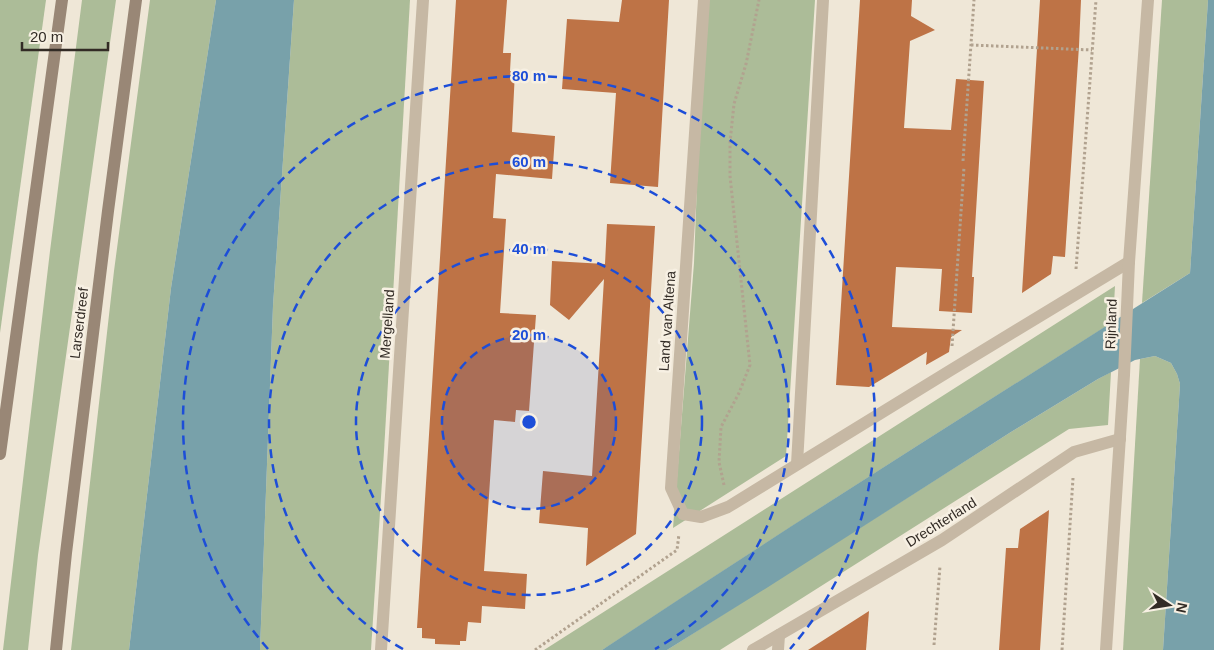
<svg xmlns="http://www.w3.org/2000/svg" width="1214" height="650" font-family="Arial,sans-serif">
<style>
.green{fill:#acbc98}
.water{fill:#78a1aa}
.building{fill:#be7346}
.lines{fill:none;stroke-linecap:round;stroke-linejoin:round}
.path{stroke:#b1a28f;stroke-width:3;stroke-dasharray:2.5 2.5;stroke-linecap:butt}
.minor{stroke:#c6b8a4;stroke-width:12}
.tertiary{stroke:#c6b8a4;stroke-width:12}
.secondary{stroke:#998776;stroke-width:12}
.ring{fill:none;stroke:#1d4ed8;stroke-width:2.5;stroke-dasharray:9 6}
.labels{text-anchor:middle;dominant-baseline:central;stroke-width:5;stroke-linejoin:round;paint-order:stroke}
.street-label{font-size:14px;fill:#322b25;stroke:#f7f0e3}
.centre{fill:#1d4ed8;stroke:#f7f0e3;stroke-width:2.5}
.ring-label{font-size:15px;text-anchor:middle;font-weight:bold;fill:#1d4ed8;stroke:#f7f0e3;stroke-width:5;stroke-linejoin:round;paint-order:stroke}
</style>
<rect width="100%" height="100%" fill="#efe7d7"/>
<g class="green">
<path d="M 0,0 L 46,0 L 0,333 Z"/>
<path d="M 82,0 L 116,0 L 38,555 L 28,650 L 3,650 L 50,251 Z"/>
<path d="M 150,0 L 216,0 L 171,288 L 129,650 L 71,650 L 114,271 Z"/>
<path d="M 294,0 L 410,0 L 384,451 L 371,650 L 260,650 L 273,306 Z"/>
<path d="M 704,0 L 815,0 L 786,456 L 673,528 L 694,263 Z"/>
<path d="M 1162,0 L 1208,0 L 1190,273 L 1142,303 Z"/>
<path d="M 1115,286 L 1113,322 C 944,429 774,536 607,647 L 602,650 L 544,650 Z"/>
<path d="M 1155,356 L 1171,363 L 1177,374 L 1180,384 L 1163,650 L 1123,650 L 1140,359 Z"/>
<path d="M 1111,372 L 1108,425 L 1069,429 L 720,650 L 667,650 L 1011,432 L 1098,379 Z"/>
</g>
<g class="water">
<path d="M 216,0 L 294,0 L 273,306 L 260,650 L 129,650 L 171,288 Z"/>
<path d="M 1208,0 L 1214,0 L 1214,650 L 1163,650 L 1180,384 L 1177,374 L 1171,363 L 1155,356 L 1135,360 L 1098,379 L 1011,432 L 765,589 L 667,650 L 602,650 C 796,521 993,398 1190,273 Z"/>
</g>
<g class="building">
<path d="M 456,0 L 507,0 L 503,53 L 511,53 L 510,71 L 515,71 L 512,132 L 555,136 L 552,179 L 496,174 L 493,218 L 506,219 L 500,313 L 536,315 L 529,411 L 516,410 L 515,422 L 494,420 L 484,571 L 527,574 L 525,609 L 482,606 L 481,623 L 468,622 L 466,641 L 460,641 L 460,645 L 435,644 L 435,639 L 422,638 L 422,628 L 417,628 Z"/>
<path d="M 622,0 L 669,0 L 658,187 L 610,183 L 616,93 L 562,89 L 567,19 L 619,22 Z"/>
<path d="M 860,0 L 912,0 L 911,16 L 935,30 L 910,41 L 904,128 L 951,130 L 956,79 L 984,81 L 972,277 L 974,277 L 972,313 L 939,311 L 942,269 L 896,267 L 892,327 L 962,330 L 951,337 L 949,352 L 926,365 L 927,352 L 869,387 L 836,385 Z"/>
<path d="M 1040,0 L 1081,0 L 1079,46 L 1065,257 L 1053,256 L 1051,274 L 1022,293 Z"/>
<path d="M 607,224 L 655,226 L 641,452 L 636,534 L 586,566 L 588,528 L 539,523 L 543,471 L 592,476 L 604,279 L 569,320 L 550,305 L 552,261 L 605,264 Z"/>
<path d="M 1049,510 L 1040,650 L 999,650 L 1006,548 L 1018,548 L 1020,529 Z"/>
<path d="M 869,611 L 866,650 L 808,650 Z"/>
</g>
<g class="lines">
<g class="path">
<path d="M 971,45 L 1092,50"/>
<path d="M 963,161 L 974,0"/>
<path d="M 1076,269 L 1096,0"/>
<path d="M 952,346 L 964,167"/>
<path d="M 724,485 L 719,462 L 721,427 L 739,393 L 750,365 L 730,176 L 730,142 L 734,104 L 746,64 L 759,0"/>
<path d="M 934,645 L 940,566"/>
<path d="M 535,650 L 677,550 L 679,534"/>
<path d="M 1062,650 L 1073,478"/>
</g>
<g class="minor">
<path d="M 704,0 L 671,488 L 683,514 L 701,517 L 728,507 L 951,370 L 1129,262"/>
<path d="M 797,464 L 823,0"/>
<path d="M 381,650 L 423,0"/>
<path d="M 753,650 L 942,540 L 1074,452 L 1120,439"/>
<path d="M 778,650 L 779,635"/>
</g>
<path class="tertiary" d="M 1106,650 L 1124,375 L 1129,262 L 1148,0"/>
<g class="secondary">
<path d="M 0,454 L 62,0"/>
<path d="M 56,650 L 66,553 L 108,211 L 136,0"/>
</g>
</g>
<circle cx="529" cy="422" r="87" fill="#1d4ed8" fill-opacity=".12"/>
<g class="ring">
<circle cx="529" cy="422" r="87"/>
<circle cx="529" cy="422" r="173"/>
<path d="M403 649A260 260 0 1 1 655 649"/>
<path d="M268 649A346 346 0 1 1 790 649"/>
</g>
<g class="labels">
<g class="street-label">
<text transform="translate(667 321) rotate(-86)">Land van Altena</text>
<text transform="translate(79 323) rotate(-83)">Larserdreef</text>
<text transform="translate(387 324) rotate(-86)">Mergelland</text>
<text transform="translate(1111 324) rotate(-88)">Rijnland</text>
<text transform="translate(941 522) rotate(-32)">Drechterland</text>
</g>
</g>
<circle cx="529" cy="422" r="8" class="centre"/>
<g class="ring-label">
<text x="529" y="81">80 m</text>
<text x="529" y="167">60 m</text>
<text x="529" y="254">40 m</text>
<text x="529" y="340">20 m</text>
</g>
<g transform="translate(1169 605) rotate(102)" stroke="#f7f0e3" stroke-width="4" paint-order="stroke">
<path d="M0-4L9 19L0 12L-9 19Z" fill="#322b25"/>
<text y="-8" font-size="14" font-weight="bold" text-anchor="middle" fill="#322b25">N</text>
</g>
<path d="M22 42v8h86v-8" fill="none" stroke="#322b25" stroke-width="2.5"/>
<text x="30" y="42" font-size="15" fill="#322b25" stroke="#f7f0e3" stroke-width="4" paint-order="stroke">20 m</text>
</svg>
